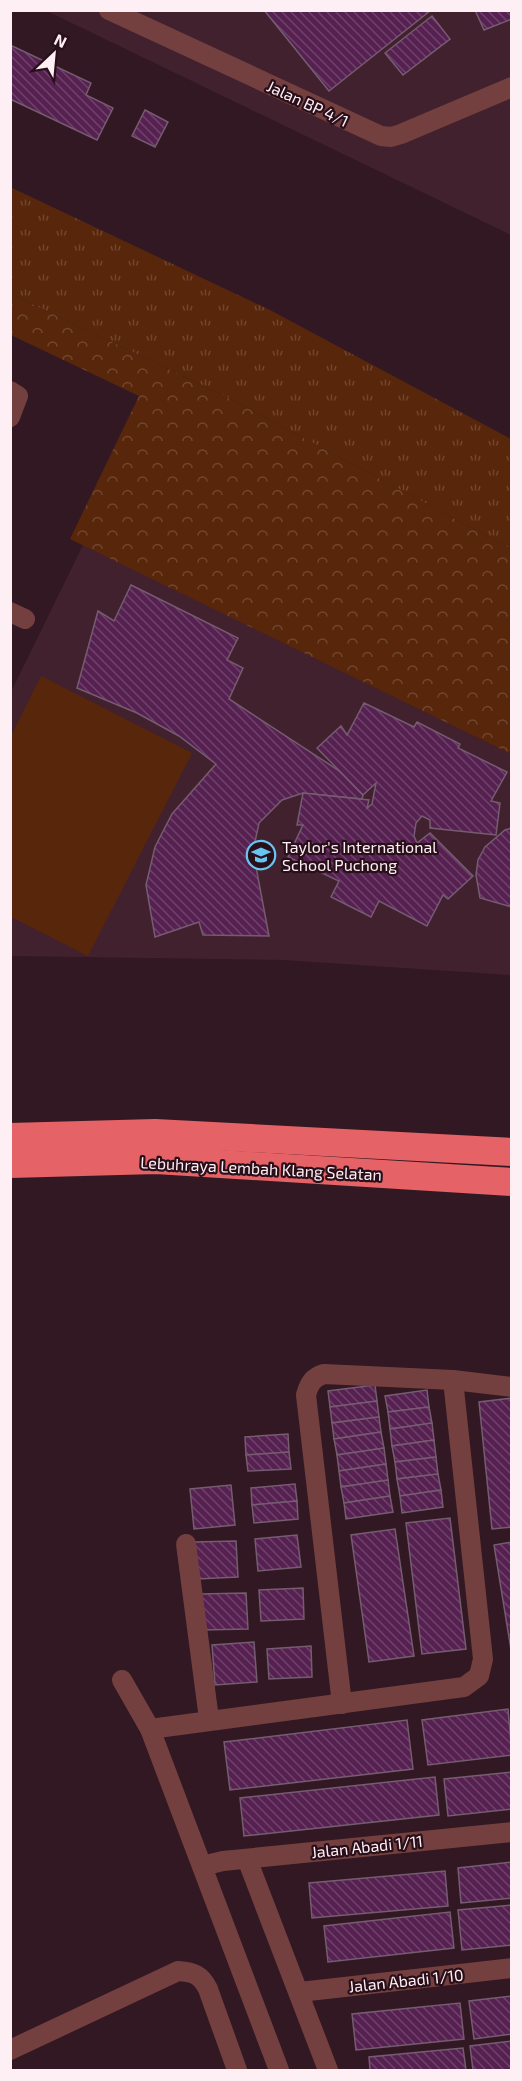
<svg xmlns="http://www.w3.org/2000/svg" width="522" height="2081" font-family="'Exo 2',sans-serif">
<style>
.built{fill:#42212e}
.grass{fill:url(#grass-tufts)}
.forest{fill:url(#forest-crowns)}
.pitch{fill:#58260b}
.building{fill:url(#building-back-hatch);stroke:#755c71;stroke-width:1.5}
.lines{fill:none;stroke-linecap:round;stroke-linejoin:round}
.minor{stroke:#74403f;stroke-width:20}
.highway{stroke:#e56266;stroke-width:28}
.labels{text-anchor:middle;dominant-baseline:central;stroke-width:4.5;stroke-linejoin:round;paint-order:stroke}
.street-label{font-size:16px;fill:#feeff4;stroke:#280f19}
.poi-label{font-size:16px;fill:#feeff4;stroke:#280f19;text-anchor:start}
</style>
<defs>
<pattern id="grass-tufts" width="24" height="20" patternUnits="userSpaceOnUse" patternTransform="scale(1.5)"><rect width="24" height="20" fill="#58260b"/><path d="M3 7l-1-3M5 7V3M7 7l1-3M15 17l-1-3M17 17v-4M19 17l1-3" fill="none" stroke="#71462f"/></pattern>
<pattern id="forest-crowns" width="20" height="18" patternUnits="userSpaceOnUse" patternTransform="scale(1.5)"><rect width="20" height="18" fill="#58260b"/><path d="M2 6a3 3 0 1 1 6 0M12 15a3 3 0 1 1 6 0" fill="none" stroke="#71462f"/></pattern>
<pattern id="building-back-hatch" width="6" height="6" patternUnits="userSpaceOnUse" patternTransform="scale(1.5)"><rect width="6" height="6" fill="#562151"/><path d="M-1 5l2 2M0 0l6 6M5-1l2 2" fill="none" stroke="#6f426b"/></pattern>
</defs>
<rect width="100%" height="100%" fill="#321822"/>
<g class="built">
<path d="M 47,11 L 511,11 L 511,235 Z"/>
<path d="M 83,545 L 511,754 L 511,975 L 284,960 L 11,956 L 10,694 Z"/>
</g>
<path class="grass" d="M 10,187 L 270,310 L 511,439 L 511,549 L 227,397 L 11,294 Z"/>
<path class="forest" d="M 11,294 L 227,397 L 511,549 L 511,754 L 70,539 L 139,396 L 11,335 Z"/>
<path class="pitch" d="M 41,676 L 192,753 L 88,956 L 11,917 L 11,736 Z"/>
<g class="building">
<path d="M 264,10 L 430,10 L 430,11 L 329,91 Z"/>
<path d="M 475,10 L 512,10 L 512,19 L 484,30 Z"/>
<path d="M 432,16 L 450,39 L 403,75 L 385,53 Z"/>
<path d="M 10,45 L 91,83 L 86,95 L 113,108 L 97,140 L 10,99 Z"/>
<path d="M 145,110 L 168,122 L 155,147 L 132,136 Z"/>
<path d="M 131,585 L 238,638 L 227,660 L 243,668 L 229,699 L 341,772 L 363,795 L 362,799 L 303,793 L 282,800 L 259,823 L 253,851 L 269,936 L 203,935 L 199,922 L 155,937 L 146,885 L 155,847 L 172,814 L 216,764 L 179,736 L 137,713 L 77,688 L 98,611 L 114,621 Z"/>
<path d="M 364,703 L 414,727 L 417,722 L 460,744 L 458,748 L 507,772 L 491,801 L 500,803 L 496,835 L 430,828 L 430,820 L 422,816 L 416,823 L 414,836 L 417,843 L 430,833 L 473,876 L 448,899 L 443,895 L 427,926 L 379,901 L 371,917 L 331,897 L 339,881 L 288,857 L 303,825 L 297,825 L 303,793 L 369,800 L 367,808 L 372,804 L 376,783 L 363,795 L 317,748 L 341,726 L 347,735 Z"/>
<path d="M 512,828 L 512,907 L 480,898 L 476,875 L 478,860 L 485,847 L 505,830 Z"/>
<path d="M 375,1385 L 377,1401 L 330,1407 L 328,1391 Z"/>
<path d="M 427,1390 L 429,1407 L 388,1412 L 385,1396 Z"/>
<path d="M 512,1398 L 512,1527 L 492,1529 L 479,1402 Z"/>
<path d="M 377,1401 L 379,1417 L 332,1423 L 330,1407 Z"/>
<path d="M 429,1407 L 432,1423 L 390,1429 L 388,1412 Z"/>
<path d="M 379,1417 L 381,1432 L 334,1439 L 332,1423 Z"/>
<path d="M 432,1423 L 434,1440 L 392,1446 L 390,1429 Z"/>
<path d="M 381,1432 L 384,1448 L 337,1455 L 334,1439 Z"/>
<path d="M 288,1434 L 289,1452 L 246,1455 L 245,1437 Z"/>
<path d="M 434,1440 L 436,1457 L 395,1462 L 392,1446 Z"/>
<path d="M 384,1448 L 386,1464 L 339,1471 L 337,1455 Z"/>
<path d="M 289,1452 L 291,1469 L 248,1471 L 246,1455 Z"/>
<path d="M 436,1457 L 438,1474 L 397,1479 L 395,1462 Z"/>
<path d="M 386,1464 L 388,1480 L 341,1487 L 339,1471 Z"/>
<path d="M 438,1474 L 441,1490 L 400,1496 L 397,1479 Z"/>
<path d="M 388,1480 L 390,1496 L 344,1503 L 341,1487 Z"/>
<path d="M 295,1484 L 297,1501 L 252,1505 L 251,1488 Z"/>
<path d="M 231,1485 L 235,1525 L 194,1529 L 190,1489 Z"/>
<path d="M 441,1490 L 443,1507 L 402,1513 L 400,1496 Z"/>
<path d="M 390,1496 L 393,1512 L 346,1519 L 344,1503 Z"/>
<path d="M 297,1501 L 298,1519 L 254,1523 L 252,1505 Z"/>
<path d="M 450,1518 L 466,1649 L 422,1654 L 406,1523 Z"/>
<path d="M 395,1529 L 414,1656 L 369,1662 L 351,1535 Z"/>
<path d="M 297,1535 L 301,1567 L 258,1571 L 255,1539 Z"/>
<path d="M 236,1541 L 238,1577 L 197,1579 L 195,1542 Z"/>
<path d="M 512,1542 L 512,1656 L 494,1545 Z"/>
<path d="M 303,1588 L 304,1619 L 261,1621 L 259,1590 Z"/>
<path d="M 246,1593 L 248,1629 L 202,1630 L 200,1594 Z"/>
<path d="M 254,1642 L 257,1682 L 215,1685 L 212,1645 Z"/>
<path d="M 311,1646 L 312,1677 L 269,1679 L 267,1649 Z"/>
<path d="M 508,1709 L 512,1755 L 428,1765 L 422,1720 Z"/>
<path d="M 407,1720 L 413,1769 L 230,1790 L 224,1742 Z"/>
<path d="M 512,1772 L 512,1809 L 448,1816 L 444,1779 Z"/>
<path d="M 435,1777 L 439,1815 L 244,1836 L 240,1798 Z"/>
<path d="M 512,1862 L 512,1898 L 461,1903 L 458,1868 Z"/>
<path d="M 445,1871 L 448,1906 L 312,1918 L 309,1883 Z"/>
<path d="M 512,1905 L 512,1945 L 462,1950 L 458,1910 Z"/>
<path d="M 450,1912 L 454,1948 L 328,1962 L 324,1926 Z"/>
<path d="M 512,1996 L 512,2034 L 474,2039 L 469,2001 Z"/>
<path d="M 460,2003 L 464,2039 L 356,2050 L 352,2014 Z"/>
<path d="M 512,2041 L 512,2070 L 473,2070 L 470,2046 Z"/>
<path d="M 463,2048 L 466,2070 L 370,2070 L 369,2057 Z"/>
</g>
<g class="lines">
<g class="minor">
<path d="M 109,10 L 381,136 L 391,137 L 401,134 L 512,87"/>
<path d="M 10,391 L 18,396 L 10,417"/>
<path d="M 10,612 L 25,619"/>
<path d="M 186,1544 L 209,1719"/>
<path d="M 122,1680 L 150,1729 L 279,2070"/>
<path d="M 342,1704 L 306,1395 C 309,1384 313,1377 324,1374 L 453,1380 L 512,1387"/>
<path d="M 150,1729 L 464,1687 L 479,1676 L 483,1659 L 453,1380"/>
<path d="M 247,1859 L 328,2070"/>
<path d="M 202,1866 L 223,1861 L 512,1832"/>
<path d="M 300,1992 L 512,1968"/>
<path d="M 10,2050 L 178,1971 C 194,1972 201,1975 208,1989 L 237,2070"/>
</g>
<g class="highway">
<path d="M 10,1137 L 155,1133 L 512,1152"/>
<path d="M 10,1164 L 156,1160 L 512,1182"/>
</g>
</g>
<defs>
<g id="school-ring" transform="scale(1.5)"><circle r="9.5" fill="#280f19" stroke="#68c4f0" stroke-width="1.5"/><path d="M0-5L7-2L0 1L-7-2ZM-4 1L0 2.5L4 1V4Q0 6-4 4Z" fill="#68c4f0"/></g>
</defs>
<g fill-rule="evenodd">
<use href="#school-ring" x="261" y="855"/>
</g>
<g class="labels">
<g class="street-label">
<text transform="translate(308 103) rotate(25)">Jalan BP 4/1</text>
<text transform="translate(261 1168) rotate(3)">Lebuhraya Lembah Klang Selatan</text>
<text transform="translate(367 1846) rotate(-6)">Jalan Abadi 1/11</text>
<text transform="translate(406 1980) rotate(-6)">Jalan Abadi 1/10</text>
</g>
<g class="poi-label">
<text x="282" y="846">Taylor's International<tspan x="282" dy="18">School Puchong</tspan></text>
</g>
</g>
<rect width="522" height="2081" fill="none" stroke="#feeff4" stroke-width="24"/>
<g transform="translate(54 54) rotate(26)" stroke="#280f19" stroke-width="4.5" paint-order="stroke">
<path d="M0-4.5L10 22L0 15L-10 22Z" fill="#feeff4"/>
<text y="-9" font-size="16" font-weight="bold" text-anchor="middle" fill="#feeff4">N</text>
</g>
</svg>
